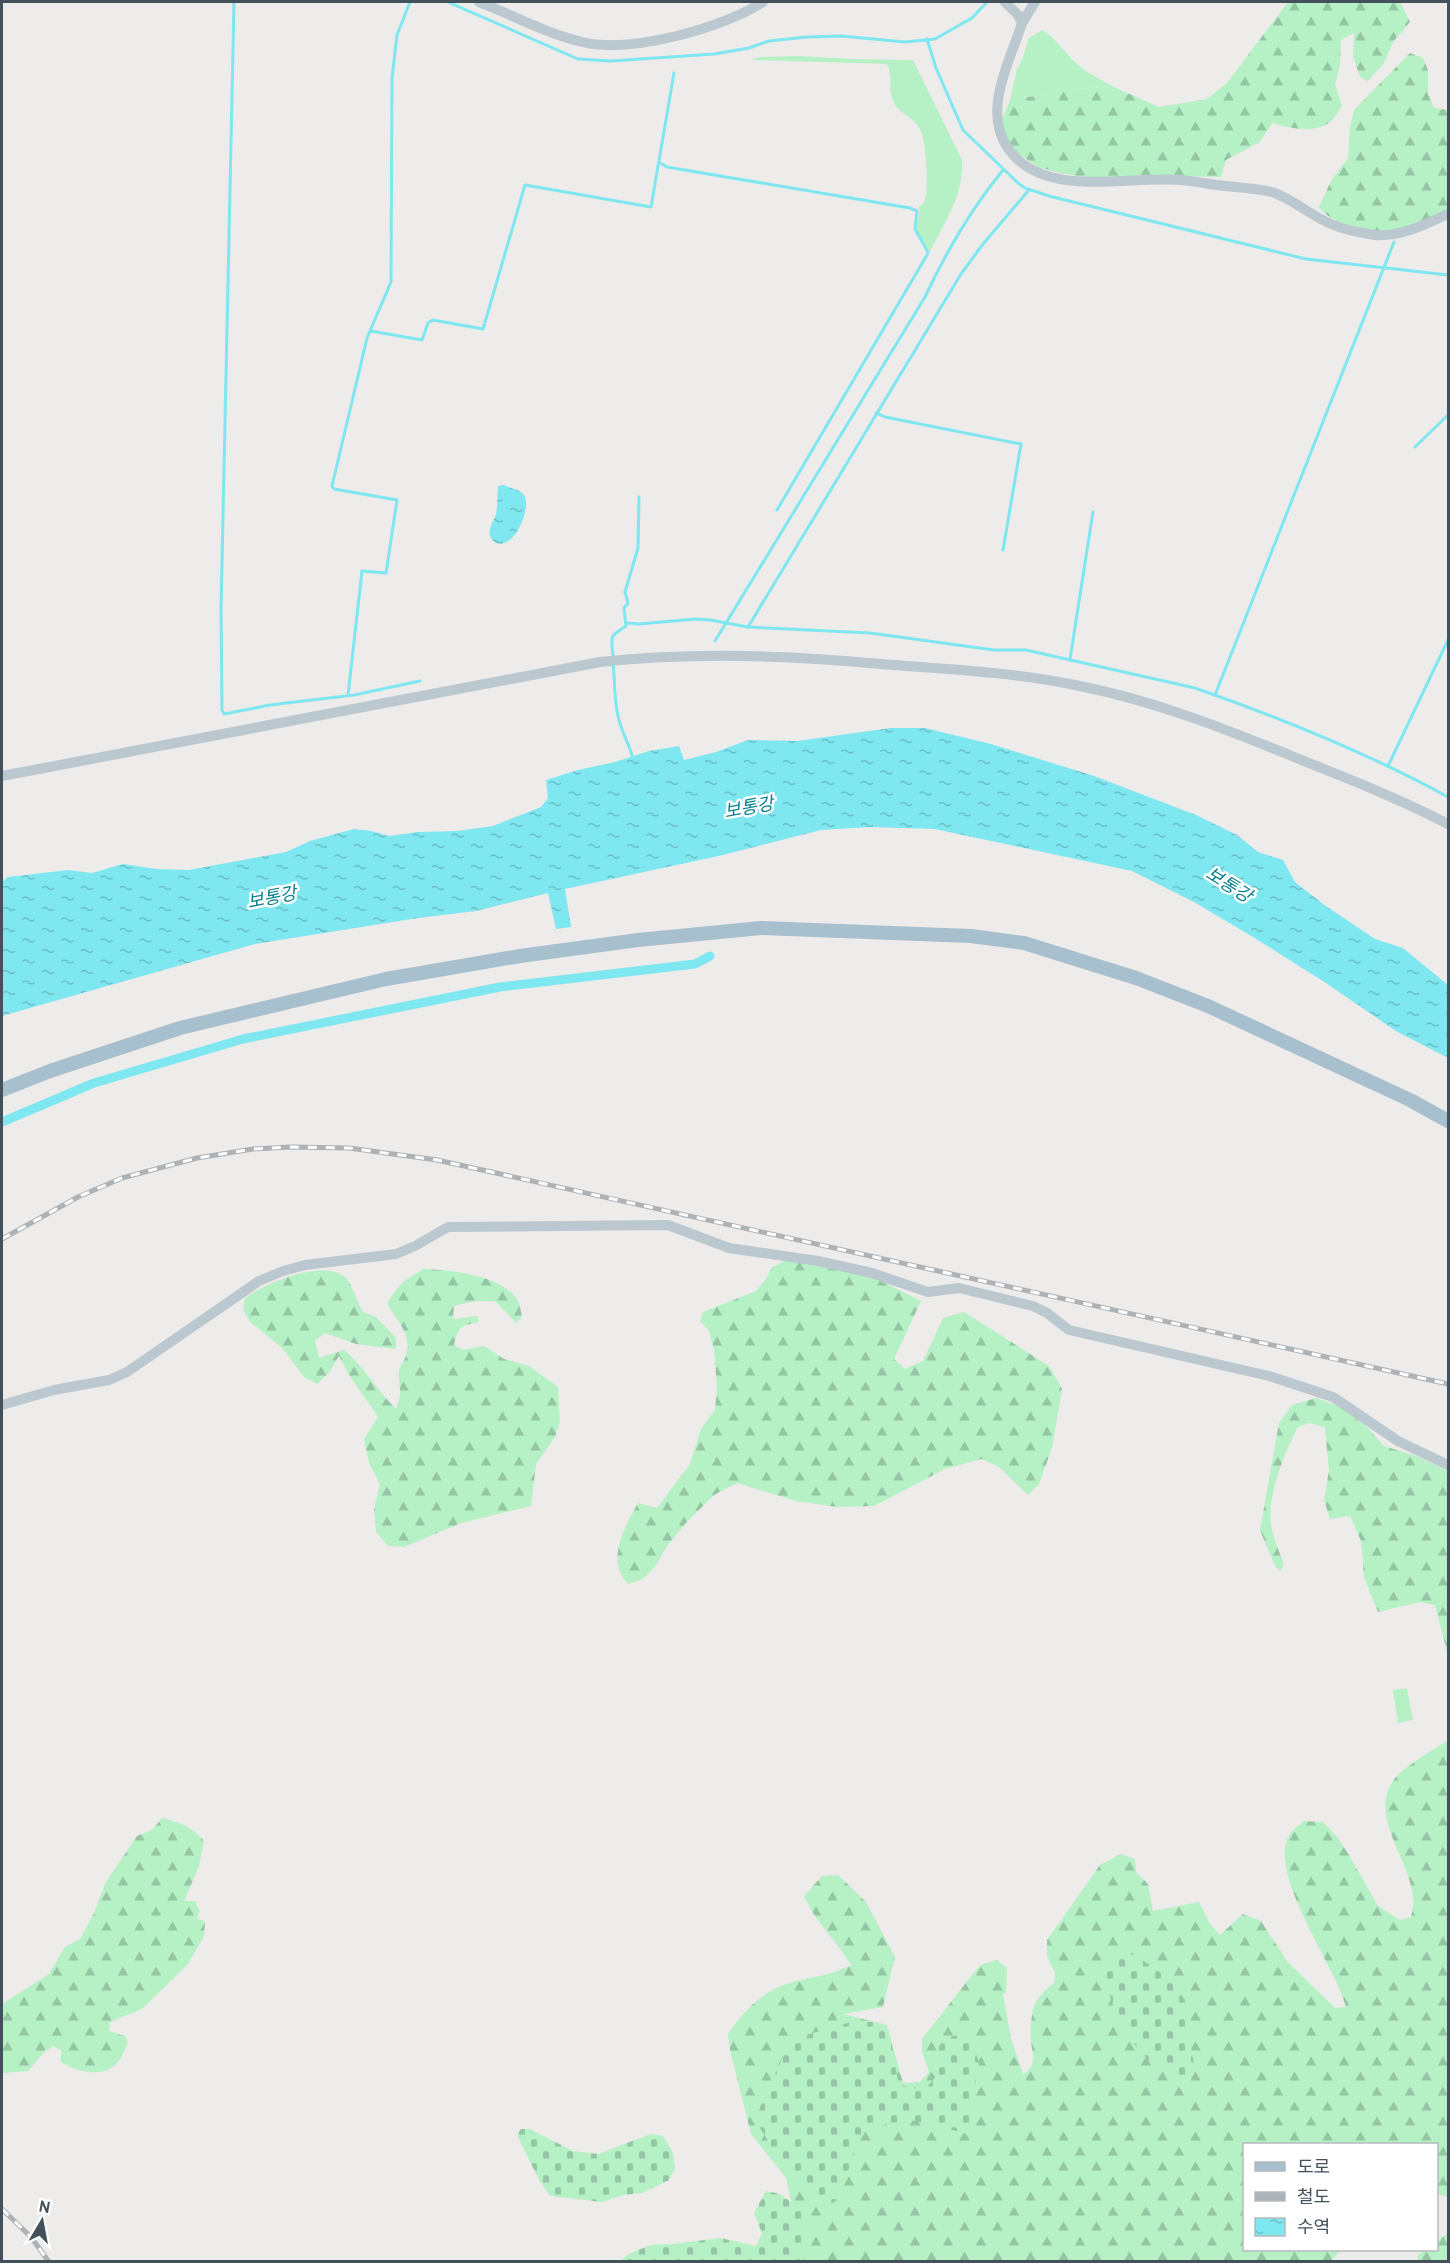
<svg xmlns="http://www.w3.org/2000/svg" width="1450" height="2263" font-family="Overpass,'Noto Sans KR',sans-serif">
<style>
.grass{fill:#b5f1c5}
.forest{fill:url(#forest-firs)}
.cemetery{fill:url(#cemetery-stones)}
.water{fill:url(#water-ripples)}
.lines{fill:none;stroke-linecap:round;stroke-linejoin:round}
.stream{stroke:#7fe7f0;stroke-width:3}
.canal{stroke:#7fe7f0;stroke-width:9}
.minor{stroke:#bbc8cf;stroke-width:10}
.major{stroke:#a8bfcd;stroke-width:14}
.rail-casing{stroke:#adb2b6;stroke-width:5}
.rail{stroke:#fff;stroke-width:3;stroke-dasharray:9;stroke-linecap:butt}
.labels{text-anchor:middle;dominant-baseline:central;stroke-width:5;stroke-linejoin:round;paint-order:stroke}
.water-label{font-size:18px;font-style:italic;fill:#07818d;stroke:#fff}
</style>
<defs>
<pattern id="forest-firs" width="22" height="20" patternUnits="userSpaceOnUse" patternTransform="scale(1.5)"><rect width="22" height="20" fill="#b5f1c5"/><path d="M5 1l3.5 6h-7zM16 11l3.5 6h-7z" fill="#95c6a3"/></pattern>
<pattern id="cemetery-stones" width="16" height="16" patternUnits="userSpaceOnUse" patternTransform="scale(1.5)"><rect width="16" height="16" fill="#b5f1c5"/><path d="M2 7V4a2 2 0 0 1 4 0v3zM10 15v-3a2 2 0 0 1 4 0v3z" fill="#95c6a3"/></pattern>
<pattern id="water-ripples" width="26" height="14" patternUnits="userSpaceOnUse" patternTransform="scale(1.5)"><rect width="26" height="14" fill="#7fe7f0"/><path d="M2 4q2-2 4 0t4 0M15 11q2-2 4 0t4 0" fill="none" stroke="#6abec5"/></pattern>
</defs>
<rect width="100%" height="100%" fill="#eeebeb"/>
<g class="grass">
<path d="M 1042,30 C 1056,38 1064,52 1076,63 C 1088,74 1102,80 1116,88 L 1092,87 L 1010,100 L 1017,69 L 1022,60 L 1029,38 Z"/>
<path d="M 799,56 L 851,59 L 913,60 L 962,160 C 964,194 945,222 930,251 C 926,244 917,236 917,228 C 917,220 920,215 919,207 C 922,204 923,205 925,200 C 929,189 926,141 921,131 C 914,116 898,114 893,101 C 888,89 893,76 887,64 L 750,60 L 760,57 Z"/>
<path d="M 1407,1688 L 1413,1720 L 1398,1723 L 1393,1690 Z"/>
</g>
<g class="forest">
<path d="M 1288,2 L 1400,2 L 1410,22 L 1393,42 L 1384,63 L 1368,81 L 1360,77 L 1353,56 L 1354,33 L 1341,40 L 1340,66 L 1335,84 L 1342,106 C 1338,111 1335,118 1330,122 C 1315,134 1288,128 1272,123 L 1260,142 L 1226,160 L 1221,177 L 1142,175 L 1102,180 L 1060,173 L 1038,167 L 1019,154 L 1006,140 L 1001,122 L 1010,100 L 1092,87 L 1116,88 L 1159,107 L 1207,99 L 1227,83 Z"/>
<path d="M 1410,53 L 1423,58 L 1428,70 L 1428,94 L 1434,108 L 1448,110 L 1448,210 C 1434,216 1417,227 1401,230 C 1377,235 1333,227 1319,207 L 1331,181 L 1348,158 L 1350,128 L 1354,110 Z"/>
<path d="M 785,1261 L 806,1262 L 877,1279 L 921,1301 L 894,1359 L 905,1369 L 923,1361 L 943,1318 L 964,1312 L 1049,1366 L 1062,1389 L 1052,1448 L 1039,1484 L 1028,1495 L 999,1467 L 982,1459 L 945,1469 L 874,1506 L 837,1507 L 796,1501 L 737,1483 L 714,1495 L 686,1523 L 667,1546 L 655,1567 L 643,1579 L 628,1584 C 605,1561 625,1526 638,1503 L 657,1508 L 690,1464 L 701,1429 L 715,1410 L 717,1387 L 714,1350 L 709,1331 L 700,1321 L 703,1312 L 756,1291 L 766,1279 L 772,1267 Z"/>
<path d="M 424,1269 C 450,1270 501,1275 517,1299 C 520,1303 521,1312 522,1317 L 516,1323 L 495,1301 L 475,1301 L 454,1306 L 453,1319 L 477,1316 L 479,1322 C 461,1326 459,1325 454,1345 L 463,1350 L 484,1346 L 504,1359 L 529,1366 L 558,1387 L 560,1422 L 555,1437 L 536,1464 L 531,1506 L 461,1523 L 404,1547 L 388,1546 L 376,1532 L 374,1509 L 380,1484 L 369,1463 L 364,1439 L 378,1417 C 365,1396 349,1378 339,1356 L 329,1373 L 317,1384 L 304,1377 L 282,1348 L 249,1321 L 243,1309 L 245,1298 C 266,1283 324,1258 346,1278 C 352,1285 358,1303 363,1312 L 376,1317 L 396,1338 L 396,1349 L 356,1344 L 325,1333 L 315,1341 L 319,1358 L 344,1350 C 364,1367 377,1390 396,1409 C 404,1389 398,1389 399,1372 C 399,1366 405,1361 406,1355 C 413,1336 396,1319 387,1304 C 396,1287 406,1278 424,1269 Z"/>
<path d="M 1316,1398 L 1336,1405 L 1364,1424 L 1384,1446 L 1416,1456 L 1448,1471 L 1448,1655 L 1435,1605 L 1419,1602 L 1378,1612 L 1364,1577 L 1361,1541 L 1350,1516 L 1330,1519 L 1324,1500 L 1329,1471 L 1325,1427 L 1309,1423 L 1298,1427 C 1285,1451 1267,1496 1271,1525 C 1273,1538 1280,1553 1284,1565 L 1280,1571 L 1275,1566 L 1260,1530 L 1279,1423 L 1292,1405 Z"/>
<path d="M 1448,1740 L 1448,2200 L 1446,2196 L 1437,2194 L 1436,2144 L 1244,2144 L 1244,2250 L 1341,2250 L 1331,2261 L 741,2261 L 781,2251 L 796,2223 L 786,2178 L 751,2134 L 730,2050 L 728,2034 C 745,2009 765,1988 797,1981 C 817,1976 832,1975 851,1965 C 837,1941 815,1922 804,1896 L 822,1876 L 838,1875 L 866,1902 L 895,1957 L 883,2007 L 843,2014 L 887,2025 L 903,2083 L 920,2082 L 929,2072 L 922,2052 L 922,2039 L 980,1965 L 997,1960 L 1007,1968 L 1006,1993 L 1003,1994 L 1011,2039 L 1023,2074 C 1037,2065 1033,2057 1031,2042 C 1030,2032 1031,2019 1033,2009 C 1036,1999 1046,1989 1054,1983 L 1055,1973 L 1047,1956 L 1047,1940 L 1100,1865 L 1120,1854 L 1135,1859 L 1136,1872 L 1148,1884 L 1153,1911 L 1199,1902 L 1210,1924 L 1220,1935 L 1243,1914 L 1261,1921 L 1287,1961 L 1335,2008 L 1346,2007 C 1337,1968 1265,1871 1290,1834 C 1293,1829 1300,1825 1304,1821 L 1323,1822 L 1337,1837 L 1349,1855 L 1378,1906 L 1400,1920 L 1411,1917 C 1412,1912 1414,1905 1413,1899 C 1412,1862 1368,1817 1393,1781 C 1401,1768 1435,1749 1448,1740 Z"/>
<path d="M 162,1818 C 178,1822 193,1827 204,1841 L 199,1866 L 184,1901 L 195,1901 L 200,1911 L 197,1918 L 205,1922 L 204,1936 L 188,1964 L 142,2009 L 110,2022 L 109,2031 L 125,2036 L 128,2042 C 125,2049 122,2058 117,2063 C 103,2079 75,2072 60,2061 L 62,2051 L 53,2046 L 45,2051 L 28,2071 L 2,2073 L 2,2004 L 49,1974 L 65,1947 L 80,1939 L 94,1913 L 106,1882 L 137,1836 L 152,1830 Z"/>
<path d="M 1448,2233 L 1448,2261 L 1417,2261 L 1418,2255 L 1425,2250 L 1436,2250 L 1437,2241 Z"/>
</g>
<g class="cemetery">
<path d="M 1128,1950 L 1168,1978 L 1189,2005 L 1189,2034 L 1195,2072 L 1189,2080 L 1151,2063 L 1125,2033 L 1111,2000 L 1104,1963 Z"/>
<path d="M 851,2022 L 872,2022 L 886,2027 L 892,2045 L 898,2082 L 911,2089 L 928,2086 L 936,2076 L 934,2056 L 944,2038 L 970,2033 L 979,2063 L 973,2096 L 975,2125 L 968,2134 L 911,2120 L 887,2124 L 863,2133 L 854,2149 L 842,2194 L 833,2203 L 810,2199 L 791,2177 L 760,2128 L 758,2112 L 787,2048 L 796,2038 Z"/>
<path d="M 521,2129 L 530,2129 L 573,2151 L 598,2154 L 651,2134 L 663,2136 L 673,2153 L 675,2168 L 669,2180 L 642,2193 L 624,2195 L 602,2202 L 550,2196 L 539,2180 L 517,2135 Z"/>
<path d="M 766,2191 L 780,2194 L 808,2214 L 803,2261 L 620,2261 L 629,2254 L 650,2245 L 673,2244 L 720,2238 L 756,2246 L 762,2233 L 754,2213 Z"/>
</g>
<g class="water">
<path d="M 504,485 C 510,489 519,488 524,495 C 532,507 515,550 496,543 C 494,542 491,539 490,536 C 488,528 494,521 496,514 C 498,505 497,495 498,486 Z"/>
<path d="M 891,728 L 925,728 L 991,744 L 1094,776 L 1196,815 L 1237,835 L 1258,852 L 1283,860 L 1295,882 L 1323,904 L 1375,939 L 1403,948 L 1448,985 L 1448,1058 L 1396,1031 L 1323,981 L 1253,937 L 1194,902 L 1132,871 L 935,829 L 870,827 L 821,830 L 723,855 L 565,889 L 571,927 L 556,929 L 548,893 L 476,911 L 418,918 L 255,944 L 2,1016 L 2,882 L 8,877 L 68,870 L 92,873 L 123,864 L 157,869 L 189,870 L 286,852 L 310,841 L 354,829 L 371,831 L 389,836 L 418,832 L 457,831 L 493,826 L 541,807 L 548,798 L 546,780 L 578,770 L 615,762 L 649,751 L 679,746 L 684,760 L 716,752 L 748,740 L 797,741 Z"/>
</g>
<g class="lines">
<g class="stream">
<path d="M 234,2 L 221,610 L 222,710 L 224,714 L 270,705 L 354,695 L 420,681"/>
<path d="M 448,2 L 578,59 L 611,61 L 714,54 L 749,48 L 769,41 L 807,37 L 841,36 L 905,42 L 935,39 L 972,18 L 987,2"/>
<path d="M 927,39 L 936,68 L 963,130 L 1018,183 L 1025,188 L 1049,196 L 1306,259 L 1448,275"/>
<path d="M 660,163 L 667,167 L 910,208 L 917,211 L 915,229 L 928,252 L 927,255 L 777,510"/>
<path d="M 371,331 L 422,340 L 428,323 L 433,320 L 483,329 L 525,185 L 651,207 L 674,73"/>
<path d="M 876,413 L 885,417 L 1021,444 L 1003,550"/>
<path d="M 1415,447 L 1448,415"/>
<path d="M 626,623 L 639,624 L 696,619 L 710,620 L 748,627 L 870,633 L 994,650 L 1026,650 L 1195,688 C 1281,718 1368,753 1448,797"/>
<path d="M 748,627 L 961,274 L 983,244 L 1029,190"/>
<path d="M 715,641 L 925,297 C 947,250 970,210 1003,170"/>
<path d="M 613,657 C 611,635 609,637 626,626 L 624,608 L 628,603 L 625,592 L 638,548 L 639,497"/>
<path d="M 1070,659 L 1093,512"/>
<path d="M 613,663 C 615,681 614,699 618,716 C 621,731 629,744 633,758"/>
<path d="M 348,695 L 362,571 L 386,573 L 397,500 L 334,489 L 332,486 L 367,338 L 391,282 L 392,78 L 397,35 L 410,2"/>
<path d="M 1215,695 L 1394,242"/>
<path d="M 1388,766 L 1448,640"/>
</g>
<path class="canal" d="M 2,1122 L 94,1083 L 243,1039 L 500,987 L 695,964 L 710,956"/>
<g class="minor">
<path d="M 479,2 C 513,15 547,34 582,42 C 630,54 723,28 763,2"/>
<path d="M 1005,2 L 1018,15 L 1022,23 C 1011,59 983,108 1006,145 C 1039,201 1128,175 1181,180 C 1196,181 1211,185 1226,186 C 1241,188 1260,188 1275,193 C 1295,201 1312,216 1331,224 C 1345,230 1360,233 1375,235 C 1402,237 1425,224 1448,214"/>
<path d="M 1022,23 L 1035,2"/>
<path d="M 2,776 L 600,662 C 694,652 788,655 881,664 C 946,669 1012,672 1075,685 C 1153,700 1226,729 1299,759 C 1349,779 1400,799 1448,824"/>
<path d="M 2,1405 L 54,1390 L 109,1380 L 127,1372 L 259,1281 L 283,1271 L 305,1265 L 396,1254 L 415,1246 L 448,1227 L 668,1225 L 729,1248 L 818,1261 L 872,1273 L 928,1292 L 959,1288 L 1033,1306 L 1047,1313 L 1069,1330 L 1269,1376 L 1333,1397 L 1398,1441 L 1448,1465"/>
</g>
<path class="major" d="M 2,1090 L 50,1071 L 180,1028 L 386,979 L 520,956 L 638,940 L 761,928 L 971,936 L 1024,943 L 1136,978 L 1208,1006 L 1410,1100 L 1448,1121"/>
<g class="rail-casing">
<g id="rail">
<path d="M 2,1239 L 78,1197 L 122,1178 L 197,1158 L 253,1149 L 290,1147 L 349,1148 L 437,1160 L 1448,1384"/>
<path d="M 2,2209 L 31,2237 L 49,2262"/>
</g>
</g>
<use href="#rail" class="rail"/>
</g>
<g class="labels">
<g class="water-label">
<text transform="translate(749 809) rotate(-10)">보통강</text>
<text transform="translate(1228 886) rotate(32)">보통강</text>
<text transform="translate(272 899) rotate(-11)">보통강</text>
</g>
</g>
<rect width="1450" height="2263" fill="none" stroke="#43525a" stroke-width="6"/>
<rect x="1243" y="2143" width="195" height="108" fill="#ffffff" stroke="#b4babd" stroke-width="1.5"/>
<rect x="1255" y="2162" width="30" height="9" fill="#a8bfcd" stroke="#b4babd" stroke-width="1.5"/>
<text x="1297" y="2173" font-size="18" fill="#43525a">도로</text>
<rect x="1255" y="2192" width="30" height="9" fill="#adb2b6" stroke="#b4babd" stroke-width="1.5"/>
<text x="1297" y="2203" font-size="18" fill="#43525a">철도</text>
<rect x="1255" y="2218" width="30" height="18" fill="url(#water-ripples)" stroke="#b4babd" stroke-width="1.5"/>
<text x="1297" y="2233" font-size="18" fill="#43525a">수역</text>
<g transform="translate(42 2221) rotate(10)" stroke="#ffffff" stroke-width="4.5" paint-order="stroke">
<path d="M0-4.5L10 22L0 15L-10 22Z" fill="#43525a"/>
<text y="-9" font-size="16" font-weight="bold" text-anchor="middle" fill="#43525a">N</text>
</g>
</svg>
